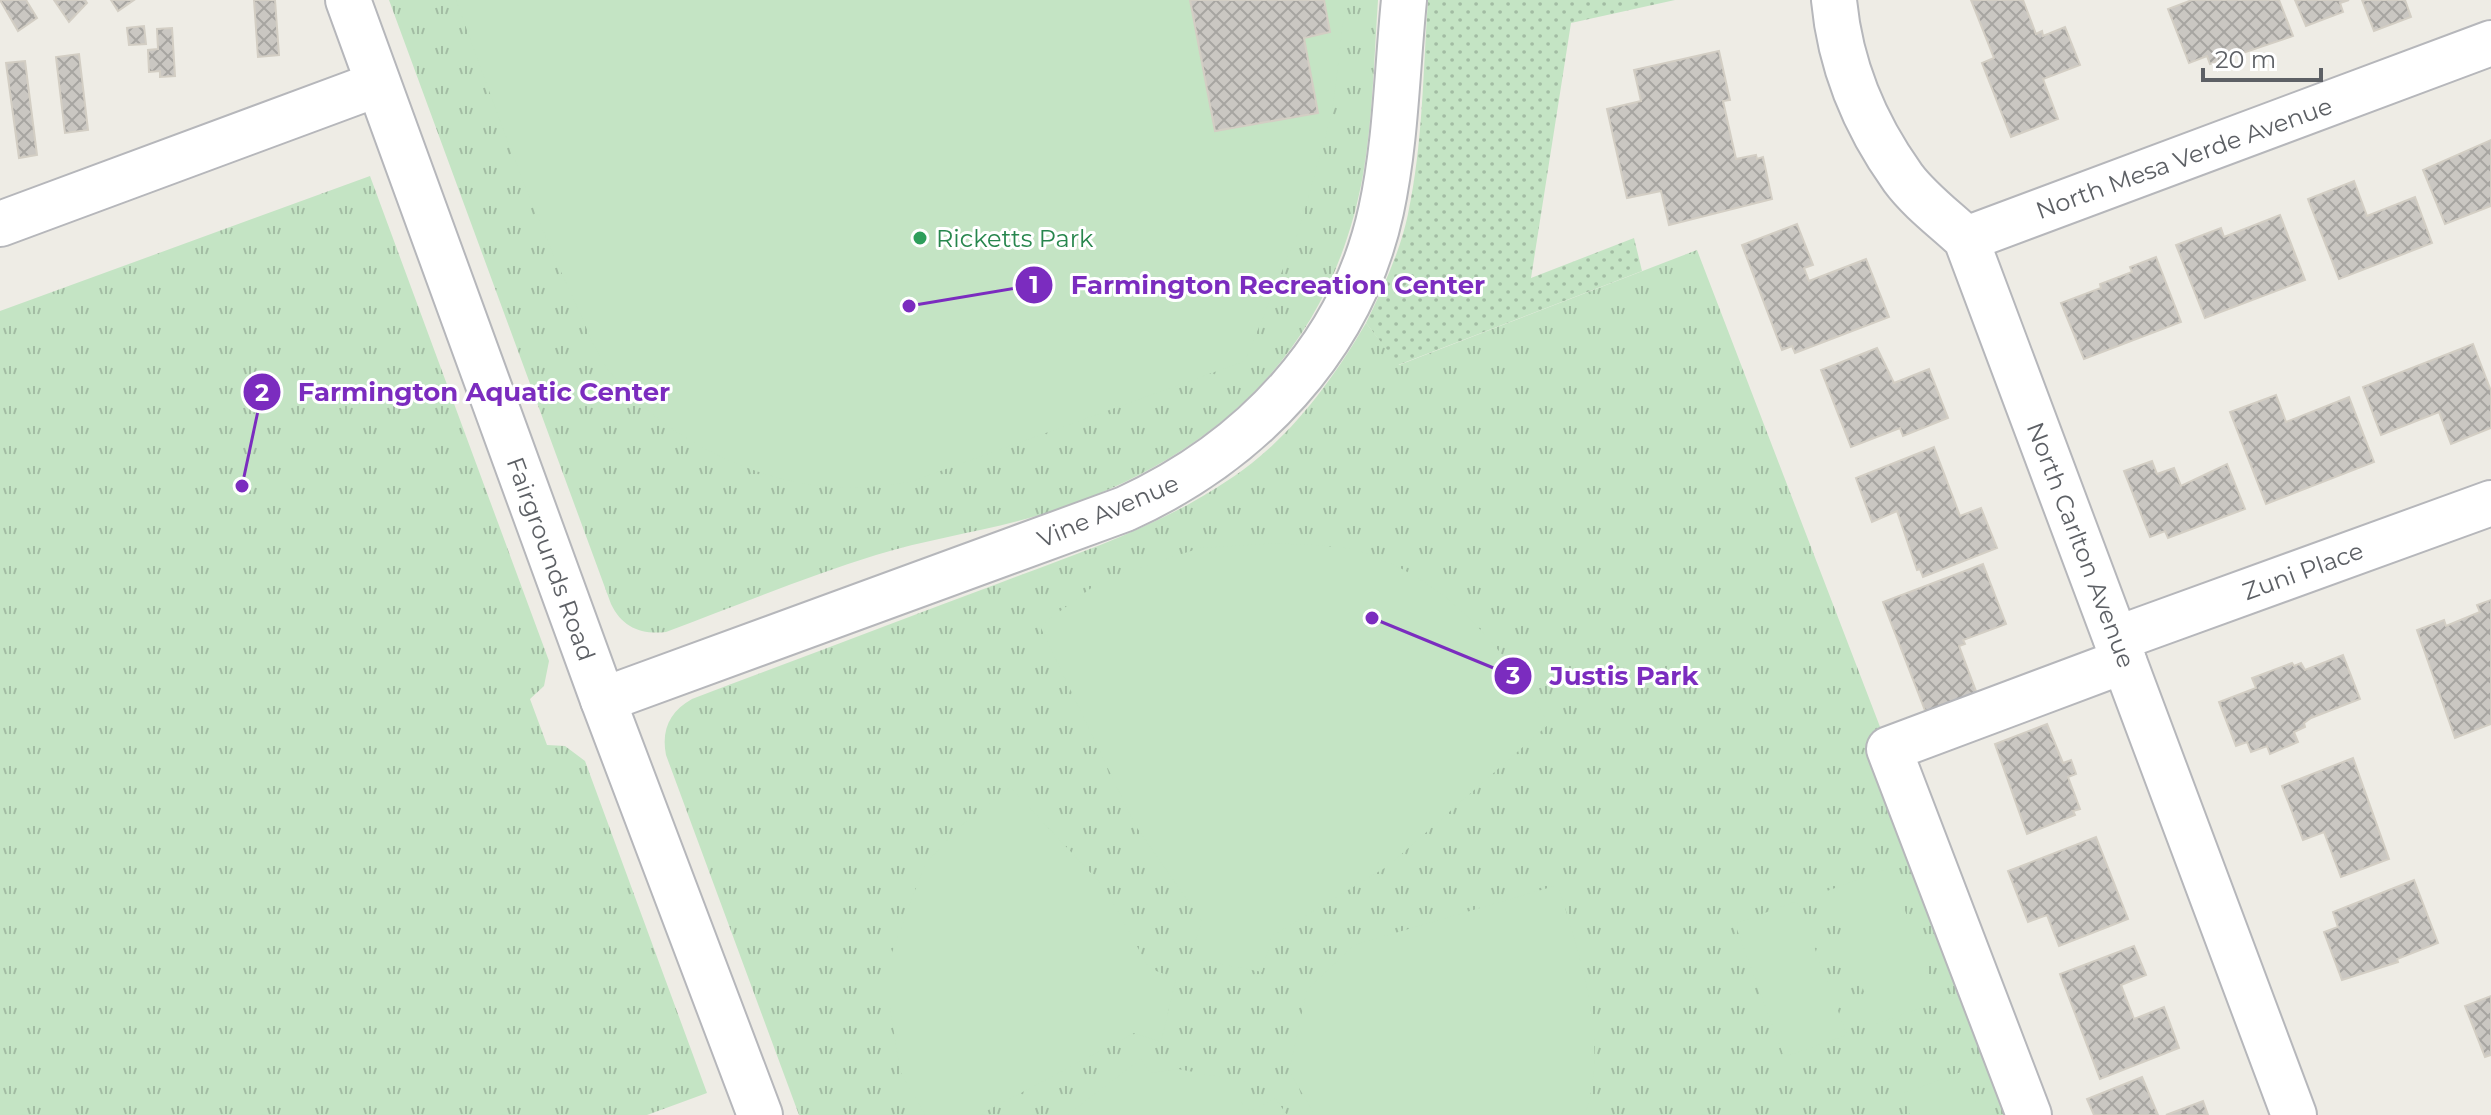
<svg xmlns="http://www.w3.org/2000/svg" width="2491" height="1115" font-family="Montserrat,sans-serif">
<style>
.grass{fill:url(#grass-dots)}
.park{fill:url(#park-tufts)}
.pitch{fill:#c4e4c4}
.building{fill:url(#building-cross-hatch);stroke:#d3cec4;stroke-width:2}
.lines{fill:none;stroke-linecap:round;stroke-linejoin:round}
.minor-casing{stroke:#b6b7bb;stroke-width:48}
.minor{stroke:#fff;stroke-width:44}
.leisure-dot{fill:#2e9e5b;stroke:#fff;stroke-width:3}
.labels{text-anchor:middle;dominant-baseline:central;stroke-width:6;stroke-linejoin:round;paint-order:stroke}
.street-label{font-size:24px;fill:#5d6065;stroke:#fff}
.leisure-label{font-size:24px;fill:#27864d;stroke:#fff;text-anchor:start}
.leader{fill:none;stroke:#7b2cbf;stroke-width:3}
.callout-dot{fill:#7b2cbf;stroke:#fff;stroke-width:3}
.mark-label{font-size:24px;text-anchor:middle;font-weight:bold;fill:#fff}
.callout-label{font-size:26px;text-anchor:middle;font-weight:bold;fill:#7b2cbf;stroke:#fff;stroke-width:6;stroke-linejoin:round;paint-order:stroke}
</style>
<defs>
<pattern id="grass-dots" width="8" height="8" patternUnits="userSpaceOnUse" patternTransform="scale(2)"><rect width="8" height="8" fill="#c4e4c4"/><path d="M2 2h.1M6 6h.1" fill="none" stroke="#a2bca3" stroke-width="1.8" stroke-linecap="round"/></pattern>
<pattern id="park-tufts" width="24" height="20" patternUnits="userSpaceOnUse" patternTransform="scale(2)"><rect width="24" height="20" fill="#c4e4c4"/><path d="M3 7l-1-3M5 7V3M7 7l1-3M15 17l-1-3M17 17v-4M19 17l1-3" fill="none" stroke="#a2bca3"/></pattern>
<pattern id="building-cross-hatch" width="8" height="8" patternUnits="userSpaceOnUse" patternTransform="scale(2)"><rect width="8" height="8" fill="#cac7c2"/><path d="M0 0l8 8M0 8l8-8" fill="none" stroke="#a7a5a1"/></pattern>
</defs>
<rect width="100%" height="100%" fill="#eeece5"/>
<path class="grass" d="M 1428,0 L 1675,0 L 1571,23 L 1531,278 L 1634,238 L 1642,271 L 1398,365 L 1366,323 C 1383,288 1400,252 1408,214 C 1423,144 1423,71 1428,0 Z"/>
<g class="park">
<path d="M 389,0 L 1378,0 C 1374,58 1373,117 1363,175 C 1332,346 1223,451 1064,507 C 1003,529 938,536 876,555 C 805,577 736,606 666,632 C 641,635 622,627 611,604 Z"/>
<path d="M 370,176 L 549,661 L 544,686 L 530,699 L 547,745 L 565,746 L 585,761 L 707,1093 L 647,1115 L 0,1115 L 0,311 Z"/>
<path d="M 1697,250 L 1882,732 L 2017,1115 L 799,1115 L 666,755 C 661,730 670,711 692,699 C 793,661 895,622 997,584 C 1086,550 1176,522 1252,463 C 1300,425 1336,374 1366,323 L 1399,365 Z"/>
</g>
<g class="pitch">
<path d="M 456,0 L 1346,0 L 1332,113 L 1299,230 L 1245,361 L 910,482 C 892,484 873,487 855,488 C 766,489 665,441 609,371 C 594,352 585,322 574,300 C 528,203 493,101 456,0 Z"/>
<path d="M 1280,543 C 1307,546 1340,544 1365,553 C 1451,583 1504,648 1549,724 L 1388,866 L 1272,936 L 1262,972 L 1190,958 L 1202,921 L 1135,825 L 1040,626 L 1102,580 L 1200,548 Z"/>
<path d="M 1010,787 L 1105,888 L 1149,968 L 1176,979 L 1161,1042 L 1134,1033 L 979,1115 L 925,1115 L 900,1071 L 890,1007 L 890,958 L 925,864 L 961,826 Z"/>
<path d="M 1889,868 L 1939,1001 L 1876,1024 L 1827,891 Z"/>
<path d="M 1558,885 C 1580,958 1610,1039 1585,1115 L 1315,1115 L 1289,1071 L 1307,990 L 1354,945 Z"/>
<path d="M 1797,901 L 1847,1035 L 1784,1057 L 1735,924 Z"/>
<path d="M 1141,1059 L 1150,1073 L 1178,1069 L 1246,1082 L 1241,1102 L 1250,1112 L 1275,1098 L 1287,1115 L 1067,1115 Z"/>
<path d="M 1964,1071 L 1981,1115 L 1910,1115 L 1902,1094 Z"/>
</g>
<g class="building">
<path d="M 0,0 L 26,0 L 37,18 L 18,31 Z"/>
<path d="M 54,0 L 85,0 L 87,3 L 69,22 Z"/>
<path d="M 111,0 L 134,0 L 118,11 Z"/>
<path d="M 254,0 L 275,0 L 279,55 L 258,57 Z"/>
<path d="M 1190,0 L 1324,0 L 1330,32 L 1304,38 L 1318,113 L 1215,131 Z"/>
<path d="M 1971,0 L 2023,0 L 2036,34 L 2042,31 L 2043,36 L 2065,27 L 2080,65 L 2043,79 L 2058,119 L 2011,137 L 1982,63 L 1994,58 Z"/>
<path d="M 2192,0 L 2279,0 L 2293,36 L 2210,64 L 2207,56 L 2189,63 L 2168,9 Z"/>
<path d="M 2295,0 L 2349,0 L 2340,3 L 2343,12 L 2306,26 Z"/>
<path d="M 2362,0 L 2405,0 L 2411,17 L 2374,31 Z"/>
<path d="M 144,26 L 146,44 L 129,45 L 127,28 Z"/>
<path d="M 172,28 L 175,76 L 160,77 L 160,71 L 149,72 L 148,50 L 158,49 L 157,29 Z"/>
<path d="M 1719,51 L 1730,100 L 1723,101 L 1736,159 L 1756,155 L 1757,159 L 1763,157 L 1772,199 L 1669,225 L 1661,191 L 1627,198 L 1607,109 L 1641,101 L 1634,70 Z"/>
<path d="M 79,54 L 88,130 L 65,133 L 56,57 Z"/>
<path d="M 25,61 L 37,155 L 19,158 L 6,63 Z"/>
<path d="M 2491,140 L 2491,206 L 2445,224 L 2423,170 Z"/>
<path d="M 2354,181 L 2367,216 L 2415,197 L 2432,243 L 2339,279 L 2308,199 Z"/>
<path d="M 2280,215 L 2305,280 L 2205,318 L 2176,245 L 2221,228 L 2224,237 Z"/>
<path d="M 1797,224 L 1813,265 L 1804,268 L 1809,281 L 1866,259 L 1889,317 L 1795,353 L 1792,346 L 1782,350 L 1742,245 Z"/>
<path d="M 2156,257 L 2181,322 L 2084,359 L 2061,303 L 2101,288 L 2100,284 L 2132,272 L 2130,267 Z"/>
<path d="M 2473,344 L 2491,391 L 2491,428 L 2451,444 L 2439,412 L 2381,435 L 2363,387 Z"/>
<path d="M 1877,348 L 1894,383 L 1929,369 L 1948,418 L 1903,436 L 1900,428 L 1851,447 L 1821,370 Z"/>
<path d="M 2276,395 L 2286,422 L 2349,397 L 2374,462 L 2266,504 L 2230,412 Z"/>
<path d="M 1934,447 L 1960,516 L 1981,508 L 1997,548 L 1923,577 L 1920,569 L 1917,570 L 1897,511 L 1872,522 L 1856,478 Z"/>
<path d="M 2152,461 L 2157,474 L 2174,468 L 2181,486 L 2227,464 L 2245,509 L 2168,538 L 2165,531 L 2150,537 L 2124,471 Z"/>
<path d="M 1983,564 L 2006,624 L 1963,640 L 1965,644 L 1959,646 L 1977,694 L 1926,713 L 1883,602 Z"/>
<path d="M 2491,600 L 2491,724 L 2455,738 L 2417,630 L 2444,620 L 2446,626 L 2480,612 L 2477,605 Z"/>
<path d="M 2343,655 L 2360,699 L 2311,718 L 2304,723 L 2305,727 L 2294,732 L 2298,742 L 2270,754 L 2267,746 L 2251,752 L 2247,742 L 2236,746 L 2219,702 L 2256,688 L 2252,678 L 2292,663 L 2294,666 L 2301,663 L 2305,670 Z"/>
<path d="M 2047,724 L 2063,763 L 2071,760 L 2076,774 L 2068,777 L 2080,809 L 2073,811 L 2075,815 L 2027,834 L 1995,744 Z"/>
<path d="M 2353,758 L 2389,859 L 2341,877 L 2324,832 L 2303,840 L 2282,786 Z"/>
<path d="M 2096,837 L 2128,919 L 2059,946 L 2047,915 L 2028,922 L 2008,871 Z"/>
<path d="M 2414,880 L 2438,943 L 2397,959 L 2398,962 L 2342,980 L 2324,932 L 2338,927 L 2333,912 Z"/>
<path d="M 2134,946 L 2146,975 L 2121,985 L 2134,1019 L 2164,1007 L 2179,1048 L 2100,1079 L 2060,974 Z"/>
<path d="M 2491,996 L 2491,1055 L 2485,1057 L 2465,1006 Z"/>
<path d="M 2142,1077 L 2158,1115 L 2094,1115 L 2087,1099 Z"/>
<path d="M 2203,1101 L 2208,1115 L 2166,1115 Z"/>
</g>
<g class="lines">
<g class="minor-casing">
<g id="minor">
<path d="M 348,0 L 603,700 L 760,1115"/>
<path d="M 1834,0 C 1840,65 1865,125 1903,178 C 1920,201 1946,220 1966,239 L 2294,1115"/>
<path d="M 0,224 L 378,84"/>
<path d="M 1966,239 L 2491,43"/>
<path d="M 2116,639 L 2491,503"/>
<path d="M 603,700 L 1125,509 C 1250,452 1351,348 1381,211 C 1396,142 1397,70 1404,0"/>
<path d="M 2029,1115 L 1889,749 L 2124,661"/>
</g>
</g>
<use href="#minor" class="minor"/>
</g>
<circle class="leisure-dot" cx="920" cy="238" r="8"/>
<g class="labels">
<g class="street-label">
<text transform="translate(2184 158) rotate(-20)">North Mesa Verde Avenue</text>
<text transform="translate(1108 511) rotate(-23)">Vine Avenue</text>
<text transform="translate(2081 545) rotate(69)">North Carlton Avenue</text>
<text transform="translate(551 559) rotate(70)">Fairgrounds Road</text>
<text transform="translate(2303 571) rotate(-20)">Zuni Place</text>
</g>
<g class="leisure-label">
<text x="936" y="238">Ricketts Park</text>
</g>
</g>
<path class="leader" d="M909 306L1034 285M242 486L262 392M1372 618L1513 676"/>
<g class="callout-dot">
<circle cx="909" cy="306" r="8"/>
<circle cx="242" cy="486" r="8"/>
<circle cx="1372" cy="618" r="8"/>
<circle cx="1034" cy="285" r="20"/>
<circle cx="262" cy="392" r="20"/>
<circle cx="1513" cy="676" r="20"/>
</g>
<g class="mark-label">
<text x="1034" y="293">1</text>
<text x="262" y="401">2</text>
<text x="1513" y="684">3</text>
</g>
<g class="callout-label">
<text x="1278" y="294">Farmington Recreation Center</text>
<text x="484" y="401">Farmington Aquatic Center</text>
<text x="1624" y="685">Justis Park</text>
</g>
<path d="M2203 68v12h118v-12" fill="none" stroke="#5d6065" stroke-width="4"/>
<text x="2215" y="68" font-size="24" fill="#5d6065" stroke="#ffffff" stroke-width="6" paint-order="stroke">20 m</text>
</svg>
